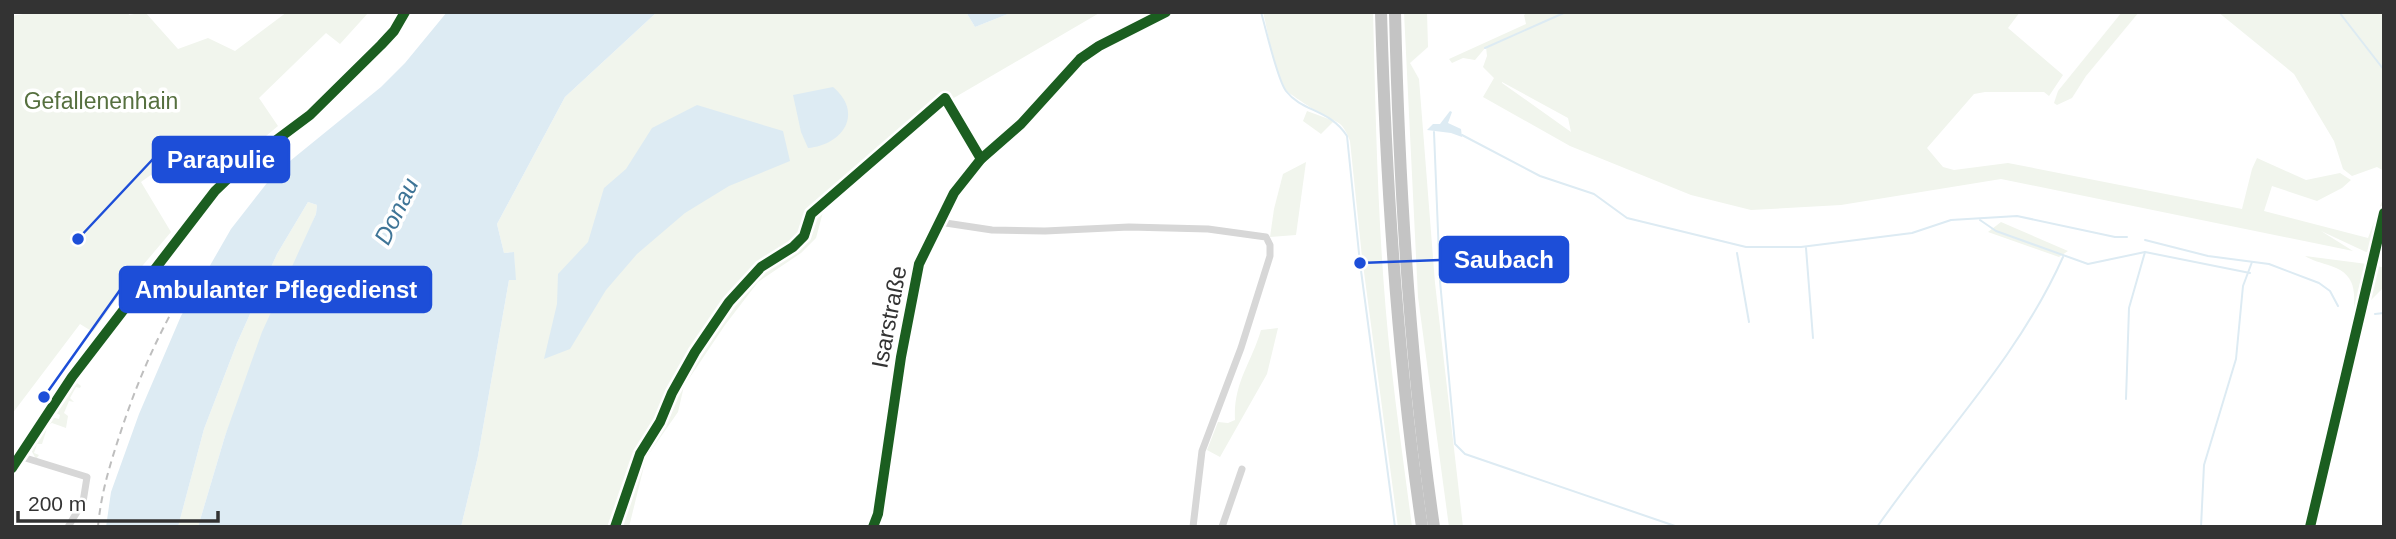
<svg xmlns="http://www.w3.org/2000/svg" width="2396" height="539" font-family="Helvetica,sans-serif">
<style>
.green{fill:#f1f5ed;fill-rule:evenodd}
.water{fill:#ddebf3}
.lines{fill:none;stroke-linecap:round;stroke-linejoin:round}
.stream{stroke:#ddebf3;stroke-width:2}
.street{stroke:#d7d7d7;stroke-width:7}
.secondary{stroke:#d0d0d0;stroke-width:10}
.highway{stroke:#c4c4c4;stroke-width:12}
.rail{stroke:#bebebe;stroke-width:2;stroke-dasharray:7 5;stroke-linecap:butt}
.cycleway-casing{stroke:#fff;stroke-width:15}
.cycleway{stroke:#1b5e20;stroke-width:10}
.labels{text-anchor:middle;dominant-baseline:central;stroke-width:7;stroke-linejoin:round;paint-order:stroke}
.park-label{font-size:23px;fill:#56703f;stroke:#fff}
.street-label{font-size:23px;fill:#333;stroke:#fff}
.water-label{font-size:24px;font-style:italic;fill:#3f7597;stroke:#fff}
.leader{fill:none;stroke:#1d4ed8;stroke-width:2.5}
.callout-dot{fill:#1d4ed8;stroke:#fff;stroke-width:2.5}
.callout{fill:#1d4ed8;stroke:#1d4ed8;stroke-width:2.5}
.callout-label{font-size:24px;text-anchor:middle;font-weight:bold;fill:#fff}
</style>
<rect width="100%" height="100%" fill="#fff"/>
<g class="green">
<path d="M 34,12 L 128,12 L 129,15 L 145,12 L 178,49 L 208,38 L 235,51 L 287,12 L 369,12 L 340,44 L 326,33 L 259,98 L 278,126 L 230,166 L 191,146 L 141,182 L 171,232 L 127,284 L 93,332 L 80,324 L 12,414 L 12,16 Z"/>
<path d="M 657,12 L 966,12 L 975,27 L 1013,12 L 1101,12 L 952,99 L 946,108 L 943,106 L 939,107 L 902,140 L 901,144 L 830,201 L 823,212 L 816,238 L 801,253 L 758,282 L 725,325 L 684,386 L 678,412 L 646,458 L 629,527 L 461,527 L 478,456 L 509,280 L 515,280 L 514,252 L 504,253 L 497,224 L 565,97 Z"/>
<path d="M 1263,12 L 1373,12 C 1376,129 1378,246 1391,363 C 1397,418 1405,472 1412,527 L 1398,527 L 1362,257 L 1350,141 C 1341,117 1336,124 1319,113 C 1313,109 1291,95 1287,91 C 1275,79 1268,31 1263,12 Z"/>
<path d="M 1404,12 L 1427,12 L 1428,47 L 1410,63 L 1419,79 L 1435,283 L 1463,527 L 1449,527 L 1418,297 Z"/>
<path d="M 1528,12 L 1538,14 L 1543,12 L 2020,12 L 2008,28 L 2063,75 L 2049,96 L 2044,92 L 1985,92 L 1974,94 L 1927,148 L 1943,167 L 1954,170 L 2008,163 L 2242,209 L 2252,169 L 2257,158 L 2306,180 L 2340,173 L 2351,180 L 2342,188 L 2317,201 L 2272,186 L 2264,211 L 2368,238 L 2382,201 L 2383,207 L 2371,251 L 2366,252 L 2321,231 L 2353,251 L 2001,179 L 1841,205 L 1751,210 L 1691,195 L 1570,146 L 1483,97 L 1494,78 L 1483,67 L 1487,56 L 1486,47 L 1475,60 L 1463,58 L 1452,63 L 1449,59 L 1526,24 L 1524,15 ZM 1502,82 L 1568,118 L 1571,132 L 1502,83 Z"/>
<path d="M 2122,12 L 2139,12 L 2086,76 L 2072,98 L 2057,105 L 2054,103 L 2058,91 Z"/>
<path d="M 2218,12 L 2384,12 L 2384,171 L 2377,167 L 2352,176 L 2343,169 L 2334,141 L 2294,74 Z"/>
<path d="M 1307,111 L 1334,121 L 1321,134 L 1303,121 Z"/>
<path d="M 1306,162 L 1296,235 L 1270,237 L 1274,209 L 1283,174 Z"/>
<path d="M 308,202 L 317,205 L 316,214 L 225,436 L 198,527 L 178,527 L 204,429 L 237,343 L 277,254 Z"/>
<path d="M 2001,222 L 2068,251 L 2059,257 L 1988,232 Z"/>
<path d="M 2305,256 L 2367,264 L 2354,324 C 2353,298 2361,276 2331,266 C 2322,263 2311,260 2305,256 Z"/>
<path d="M 2378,266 L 2384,268 L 2384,287 L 2371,300 L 2359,322 C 2363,307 2365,275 2378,266 Z"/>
<path d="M 1278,328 L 1267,374 L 1220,457 L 1207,450 L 1218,422 L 1228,423 L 1235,420 C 1233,383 1251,364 1261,330 Z"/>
<path d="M 77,383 L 81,386 L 80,388 L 76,387 L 70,398 L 74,402 L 69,401 L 64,413 L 68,416 L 66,428 L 52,423 L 48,425 L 42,444 L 37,444 L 34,453 L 39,455 L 36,459 L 31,450 L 32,445 L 51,417 L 59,419 L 60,415 L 54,412 L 73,384 Z"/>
</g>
<g class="water">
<path d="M 447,12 L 657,12 L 565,97 L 497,224 L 504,253 L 514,252 L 516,280 L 509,280 L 478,456 L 461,527 L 198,527 L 225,436 L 262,332 L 316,214 L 317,205 L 308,202 L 277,254 L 237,343 L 204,429 L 178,527 L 106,527 L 111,492 L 139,414 L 181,316 L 231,229 L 274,174 L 381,87 L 405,63 Z"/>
<path d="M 966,12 L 1013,12 L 975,27 Z"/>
<path d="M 833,87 C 864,113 843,145 808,148 L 801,132 L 793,95 Z"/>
<path d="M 697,105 L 783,131 L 790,161 L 729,186 L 685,213 L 637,254 L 606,290 L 570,349 L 544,359 L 557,304 L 558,274 L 588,242 L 604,188 L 626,169 L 652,128 Z"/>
<path d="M 1450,111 L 1452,112 L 1448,123 L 1461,129 L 1462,137 L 1451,133 L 1427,130 L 1433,124 L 1440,124 Z"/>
</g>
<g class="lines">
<g class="stream">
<path d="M 1261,12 C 1266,29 1277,79 1286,91 C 1302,112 1330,109 1347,136 L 1360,263 L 1395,527"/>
<path d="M 2339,12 L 2384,70"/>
<path d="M 1485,48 L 1566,12"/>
<path d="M 1434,132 L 1440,281 L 1455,444 L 1465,454 L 1678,527"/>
<path d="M 1462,135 L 1540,176 L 1594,194 L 1627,218 L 1746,247 L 1801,247 L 1912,233 L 1951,220 L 2017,216 L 2115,237 L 2127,237"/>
<path d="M 1980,220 L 1996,231 L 2088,264 L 2145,252 L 2250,273"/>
<path d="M 2145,240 L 2208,256 L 2269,264 L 2319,283 L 2330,291 L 2338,306"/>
<path d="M 1806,248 L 1813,338"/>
<path d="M 1737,253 L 1749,322"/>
<path d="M 1440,281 L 1533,275"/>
<path d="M 2375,314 L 2384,313"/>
<path d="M 2126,399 L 2129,308 L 2145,252"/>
<path d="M 1877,527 C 1940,437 2018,358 2063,257"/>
<path d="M 2201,527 L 2204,465 L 2236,359 L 2243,286 L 2252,262"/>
</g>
<g class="street">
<path d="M 939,222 L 992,230 L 1045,231 L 1129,227 L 1208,229 L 1266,237 L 1270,245 L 1270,256 L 1241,348 L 1202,451 L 1193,527"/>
<path d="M 19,456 L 87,477 L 83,502 L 68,527"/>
<path d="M 873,527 L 878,514 L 901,357 L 919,264 L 954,193 L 981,159 L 1021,124 L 1080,59 L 1099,46 L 1166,12"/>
<path d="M 1222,527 L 1242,469"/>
<path d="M 2310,527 L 2347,377"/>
</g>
<path class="secondary" d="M 12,468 L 72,377 L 215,191 L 239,168 L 310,115 L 381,45 L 394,31 L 405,12"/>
<g class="highway">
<path d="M 1381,12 C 1386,184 1397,356 1422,527"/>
<path d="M 1395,12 C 1399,184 1409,357 1434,527"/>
</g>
<path class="rail" d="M 98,527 C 101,492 111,461 122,428 C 141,371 163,324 194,273"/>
<g class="cycleway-casing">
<g id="cycleway">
<path d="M 12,468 L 72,377 L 215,191 L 239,168 L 310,115 L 381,45 L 394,31 L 405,12"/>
<path d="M 615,527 L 640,454 L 660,422 L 672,393 L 695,352 L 729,302 L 761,267 L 793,247 L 804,236 L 811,214 L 945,98 L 981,159"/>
<path d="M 873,527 L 878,514 L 901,357 L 919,264 L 954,193 L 981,159 L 1021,124 L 1080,59 L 1099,46 L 1166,12"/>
<path d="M 2310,527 L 2384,213"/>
</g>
</g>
<use href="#cycleway" class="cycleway"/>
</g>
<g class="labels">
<g class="park-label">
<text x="101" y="101">Gefallenenhain</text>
</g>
<g class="street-label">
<text transform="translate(889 317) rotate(-79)">Isarstraße</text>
</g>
<g class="water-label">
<text transform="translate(396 211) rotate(-64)">Donau</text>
</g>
</g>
<path class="leader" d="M78 239L153 159M1360 263L1440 260M44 397L120 290"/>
<g class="callout-dot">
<circle cx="78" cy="239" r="7"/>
<circle cx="1360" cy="263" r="7"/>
<circle cx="44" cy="397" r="7"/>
</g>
<g class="callout">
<rect x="153" y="137" width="136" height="45" rx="7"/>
<rect x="1440" y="237" width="128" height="45" rx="7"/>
<rect x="120" y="267" width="311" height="45" rx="7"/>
</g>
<g class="callout-label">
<text x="221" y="168">Parapulie</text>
<text x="1504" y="268">Saubach</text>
<text x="276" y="298">Ambulanter Pflegedienst</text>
</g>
<rect width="2396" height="539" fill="none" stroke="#333333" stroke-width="28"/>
<path d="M18 511v10h200v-10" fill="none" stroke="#333333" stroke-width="3.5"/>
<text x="28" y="511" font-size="21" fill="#333333" stroke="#ffffff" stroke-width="5" paint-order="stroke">200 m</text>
</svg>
